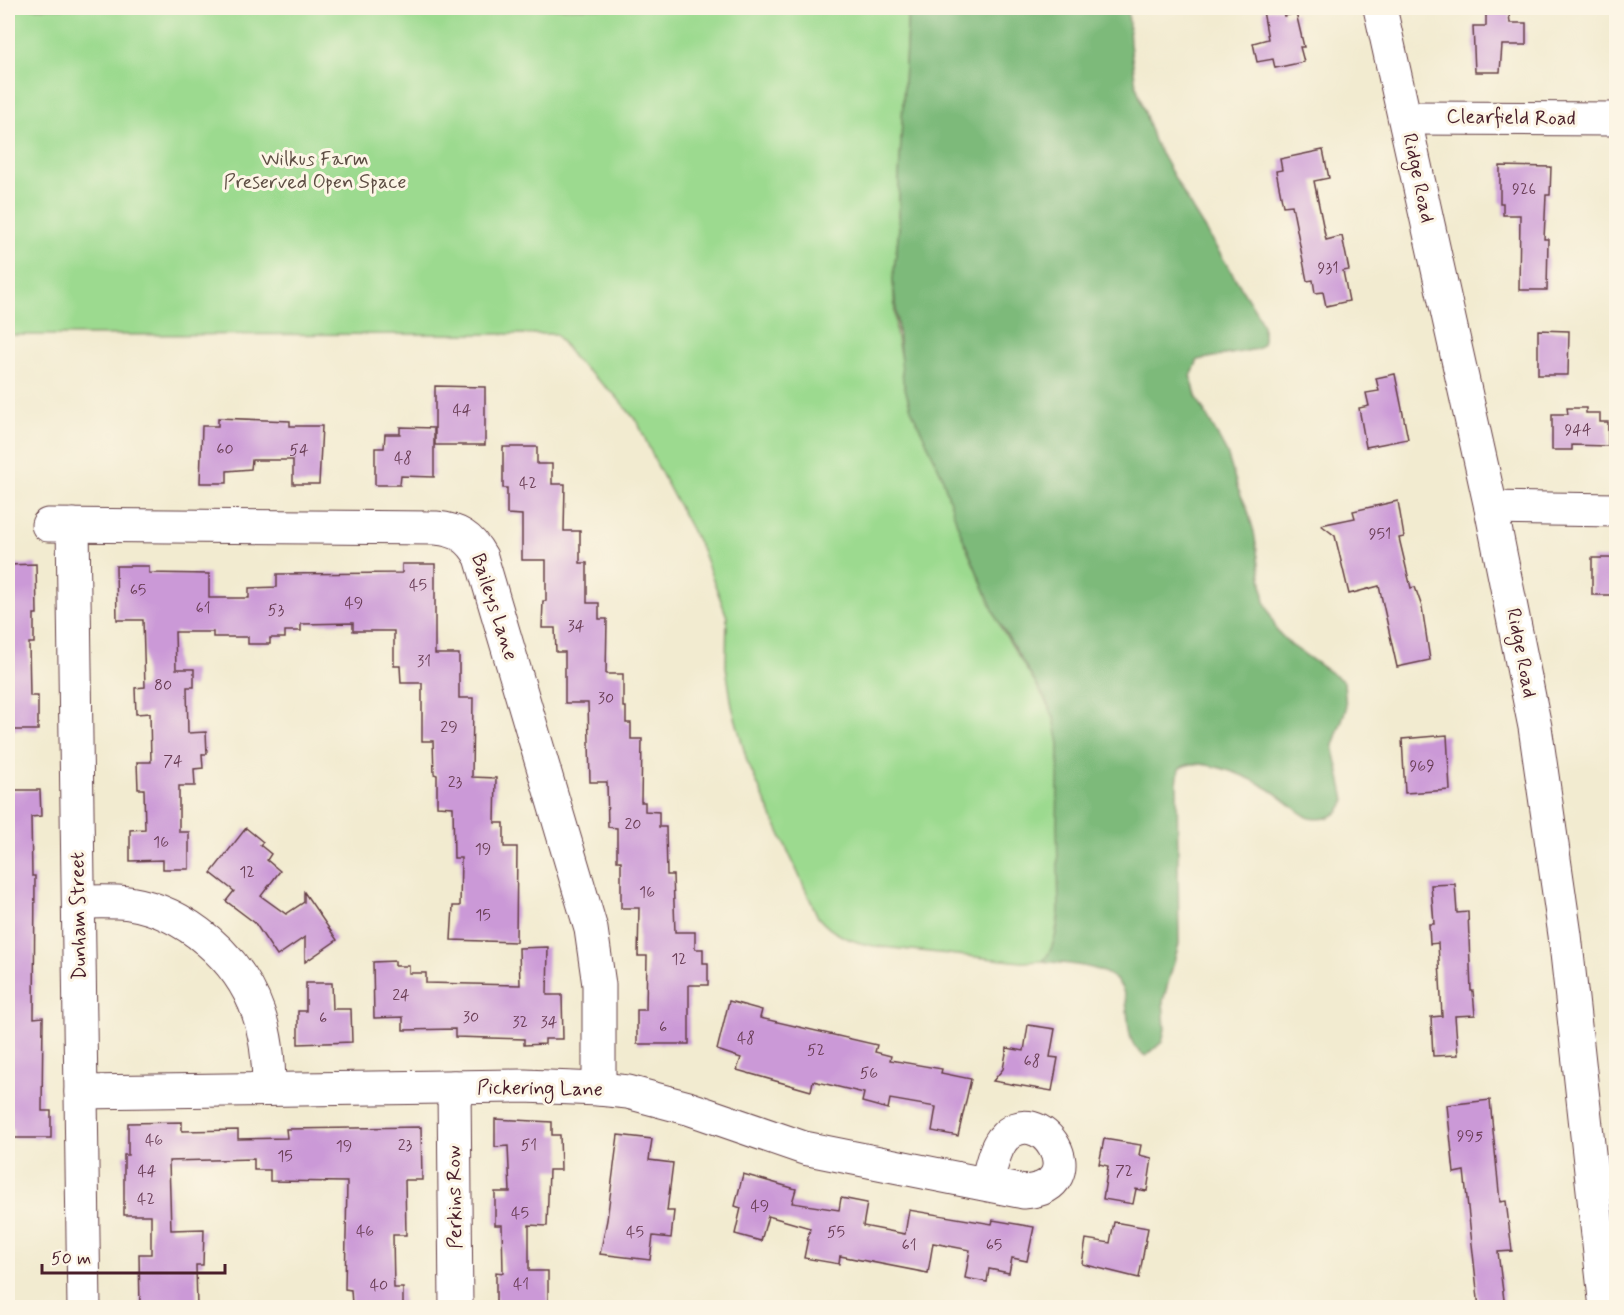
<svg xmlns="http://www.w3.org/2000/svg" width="1624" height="1315" font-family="Mynerve,sans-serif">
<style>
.green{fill:#9cda8f;stroke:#737c5d;stroke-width:1.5}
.forest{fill:#7dba7a;stroke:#646c52;stroke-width:1.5}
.building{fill:#cb99d7}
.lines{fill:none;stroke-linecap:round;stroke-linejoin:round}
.minor-casing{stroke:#633e44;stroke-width:35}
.minor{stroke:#fff;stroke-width:33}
.labels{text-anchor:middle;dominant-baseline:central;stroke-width:6;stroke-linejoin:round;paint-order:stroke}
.number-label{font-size:16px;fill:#6a3e56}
.street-label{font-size:20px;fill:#4a1f2b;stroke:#fcf5e5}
.park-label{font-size:20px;fill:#5e4e44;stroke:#fcf5e5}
</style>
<rect width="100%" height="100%" fill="#fcf5e5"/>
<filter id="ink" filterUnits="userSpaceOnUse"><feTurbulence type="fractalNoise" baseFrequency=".0167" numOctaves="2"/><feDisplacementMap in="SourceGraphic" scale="12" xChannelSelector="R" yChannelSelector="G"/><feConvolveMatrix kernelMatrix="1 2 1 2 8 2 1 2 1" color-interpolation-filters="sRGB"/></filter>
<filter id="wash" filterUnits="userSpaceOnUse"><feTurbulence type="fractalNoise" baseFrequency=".008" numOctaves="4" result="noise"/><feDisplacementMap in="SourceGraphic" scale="24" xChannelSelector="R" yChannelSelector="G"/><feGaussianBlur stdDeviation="1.35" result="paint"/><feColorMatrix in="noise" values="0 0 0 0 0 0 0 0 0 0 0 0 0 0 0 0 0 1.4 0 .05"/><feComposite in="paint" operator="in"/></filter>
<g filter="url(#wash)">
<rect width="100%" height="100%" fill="#f2ebd0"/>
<path class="green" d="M 8,8 L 908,8 L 899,179 L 899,228 L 893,280 L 896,333 L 908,399 L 941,473 L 967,549 L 1001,628 L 1051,709 L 1059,735 L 1059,911 L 1055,938 L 1049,955 L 1043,961 L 1022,962 L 874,946 C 853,942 832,935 818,917 L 747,761 L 732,706 L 726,667 L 727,617 L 702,550 L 656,463 L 638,423 L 615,395 L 574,359 L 556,334 L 8,335 Z"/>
<path class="forest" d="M 908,8 L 1128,8 L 1130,44 L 1136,85 L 1154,141 L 1194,212 L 1257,313 L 1263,326 L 1263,344 L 1257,349 L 1198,360 L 1191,376 L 1196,396 L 1227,453 L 1238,489 L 1247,508 L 1254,532 L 1265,602 L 1277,631 L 1291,645 L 1344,682 L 1346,709 L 1333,745 L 1345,800 C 1339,816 1326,821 1309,818 C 1294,810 1282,796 1267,788 C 1249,777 1197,754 1179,769 L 1177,783 L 1179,944 L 1163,1001 L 1165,1029 L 1162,1042 L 1146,1056 C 1115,1042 1140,995 1111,976 C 1093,964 1063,964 1043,961 C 1055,948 1058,928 1059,911 L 1057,827 L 1059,744 L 1054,718 L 1047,702 L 997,619 L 957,524 L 941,473 L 911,409 L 903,381 L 893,280 L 899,228 L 899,179 Z"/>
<g id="blocks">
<g class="building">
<path d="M 1282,8 L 1284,16 L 1296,13 L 1304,47 L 1300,47 L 1304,62 L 1275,68 L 1273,59 L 1257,62 L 1253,43 L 1268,39 L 1263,11 Z"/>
<path d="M 1486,13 L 1509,13 L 1510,23 L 1526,23 L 1526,45 L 1502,45 L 1500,72 L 1475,72 L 1473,26 L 1486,26 Z"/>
<path d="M 1323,150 L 1329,178 L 1314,181 L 1326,240 L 1342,236 L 1349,270 L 1343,271 L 1349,301 L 1326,306 L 1323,292 L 1315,293 L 1313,280 L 1307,281 L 1292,205 L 1283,206 L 1276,171 L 1282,170 L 1280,159 Z"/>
<path d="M 1500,166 L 1551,167 L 1550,195 L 1546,195 L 1544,239 L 1548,239 L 1547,290 L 1519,290 L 1520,215 L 1503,215 L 1503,203 L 1500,203 Z"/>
<path d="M 1538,330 L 1569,331 L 1568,375 L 1538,375 Z"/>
<path d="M 1395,374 L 1408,439 L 1366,447 L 1359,408 L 1369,406 L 1366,393 L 1379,391 L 1376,378 Z"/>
<path d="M 435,386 L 485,387 L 485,445 L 435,445 Z"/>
<path d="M 1567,408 L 1586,408 L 1586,413 L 1600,413 L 1600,422 L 1608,422 L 1608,446 L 1572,445 L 1572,450 L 1552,450 L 1552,414 L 1568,414 Z"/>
<path d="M 218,418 L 290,421 L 290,426 L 322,426 L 319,484 L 293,484 L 293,460 L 252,460 L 251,469 L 227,471 L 227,483 L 200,483 L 202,426 L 218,426 Z"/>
<path d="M 400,427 L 434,428 L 434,477 L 401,476 L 400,485 L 375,485 L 375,448 L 384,448 L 385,434 L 400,434 Z"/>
<path d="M 503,447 L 537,447 L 537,464 L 552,464 L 552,484 L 565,484 L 564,531 L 580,531 L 580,563 L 587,563 L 587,603 L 599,603 L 599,619 L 607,619 L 606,674 L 623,674 L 623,707 L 626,707 L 626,723 L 631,723 L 631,739 L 642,739 L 641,802 L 645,802 L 645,811 L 659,812 L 659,827 L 666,827 L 667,875 L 673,875 L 675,932 L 695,932 L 695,949 L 703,949 L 703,963 L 708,963 L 708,985 L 689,985 L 689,1044 L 637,1044 L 637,1010 L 646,1010 L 647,956 L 638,956 L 639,908 L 621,908 L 621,861 L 617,861 L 617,828 L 608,827 L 607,782 L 590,782 L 588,703 L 565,703 L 565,652 L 556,652 L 555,628 L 542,628 L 543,601 L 546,601 L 546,560 L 522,560 L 522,515 L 507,514 L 507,488 L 503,488 Z"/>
<path d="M 1398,501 L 1404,537 L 1399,538 L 1411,588 L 1415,587 L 1422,607 L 1430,660 L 1397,667 L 1379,586 L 1349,594 L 1335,536 L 1321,525 L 1355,518 L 1353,511 Z"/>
<rect x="1592" y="558" width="25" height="37"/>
<path d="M 36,564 L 37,614 L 34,614 L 34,643 L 29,643 L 30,696 L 38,696 L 38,730 L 8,730 L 8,565 Z"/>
<path d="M 402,564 L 435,564 L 435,654 L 459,654 L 459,698 L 473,698 L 472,777 L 496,778 L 495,823 L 504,823 L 504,847 L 517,847 L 516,942 L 451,940 L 453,906 L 460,906 L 461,858 L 454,858 L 453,807 L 437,806 L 437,775 L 434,774 L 433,741 L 422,741 L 422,683 L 401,683 L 400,666 L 394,666 L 394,631 L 353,631 L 353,623 L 301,624 L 301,631 L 285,631 L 285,638 L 270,638 L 270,644 L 248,644 L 248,637 L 213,637 L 213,632 L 175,632 L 176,669 L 194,669 L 194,687 L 187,687 L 188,733 L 206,732 L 207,754 L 202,754 L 203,768 L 194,769 L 195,786 L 179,786 L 179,832 L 189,832 L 189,869 L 163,869 L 163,860 L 130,861 L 130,830 L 145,829 L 144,789 L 138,789 L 137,762 L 151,762 L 150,713 L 136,714 L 135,688 L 145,687 L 143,620 L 117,620 L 116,566 L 149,566 L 149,573 L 209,574 L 209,598 L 249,598 L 249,588 L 277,587 L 277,574 L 402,573 Z"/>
<path d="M 1447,735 L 1450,790 L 1405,793 L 1402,739 Z"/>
<path d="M 8,790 L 40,790 L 41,816 L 31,817 L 32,876 L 35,876 L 34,1018 L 43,1017 L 42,1111 L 51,1111 L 51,1138 L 13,1138 L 13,1128 L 8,1128 L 8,1094 L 10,1094 L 10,1051 L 8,1051 Z"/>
<path d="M 246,828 L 263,842 L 260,845 L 271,854 L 267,860 L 280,871 L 261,896 L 286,914 L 304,902 L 304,892 L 337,940 L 305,962 L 305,937 L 277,956 L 255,923 L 226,901 L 234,891 L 211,873 Z"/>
<path d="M 1455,884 L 1457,913 L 1468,912 L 1471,991 L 1473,991 L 1475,1015 L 1455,1016 L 1458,1055 L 1433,1056 L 1431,1017 L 1442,1016 L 1438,943 L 1430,944 L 1429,924 L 1434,924 L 1431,885 Z"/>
<path d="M 548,947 L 547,995 L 562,995 L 563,1039 L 545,1039 L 545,1044 L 524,1045 L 524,1039 L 455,1037 L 455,1029 L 403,1030 L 403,1017 L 374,1018 L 373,962 L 395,961 L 395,966 L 409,966 L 409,973 L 426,973 L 426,983 L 520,985 L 519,948 Z"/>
<path d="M 306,983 L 332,983 L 333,1009 L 351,1009 L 352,1042 L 298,1044 L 298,1011 L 306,1011 Z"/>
<path d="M 729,1001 L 762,1010 L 760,1018 L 877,1045 L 875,1052 L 891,1056 L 890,1060 L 942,1069 L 941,1073 L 971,1079 L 958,1136 L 932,1131 L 936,1107 L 890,1099 L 888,1109 L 862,1102 L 864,1093 L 813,1081 L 811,1091 L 737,1070 L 741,1058 L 717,1050 Z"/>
<path d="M 1028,1025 L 1055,1029 L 1050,1057 L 1058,1058 L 1052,1091 L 993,1081 L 1003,1069 L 1007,1048 L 1024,1051 Z"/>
<path d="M 1490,1100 L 1500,1202 L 1506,1201 L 1512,1251 L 1498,1252 L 1505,1308 L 1479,1308 L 1464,1171 L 1454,1173 L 1447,1105 Z"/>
<path d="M 495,1119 L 552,1122 L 552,1135 L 560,1135 L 561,1170 L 549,1170 L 547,1226 L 529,1225 L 529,1271 L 548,1271 L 548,1303 L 496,1306 L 496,1272 L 503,1273 L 502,1225 L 495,1225 L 495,1192 L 510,1192 L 508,1146 L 495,1147 Z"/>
<path d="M 182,1122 L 182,1131 L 238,1130 L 238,1139 L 287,1138 L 286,1129 L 421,1127 L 422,1180 L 405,1180 L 406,1235 L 393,1235 L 394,1288 L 403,1288 L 403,1308 L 352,1305 L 351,1290 L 345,1289 L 347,1182 L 270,1181 L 270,1170 L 254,1170 L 254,1159 L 169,1161 L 171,1230 L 204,1229 L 203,1265 L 196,1265 L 197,1308 L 140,1308 L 139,1254 L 151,1254 L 151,1215 L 124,1215 L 124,1155 L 128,1155 L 128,1123 Z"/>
<path d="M 618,1135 L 652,1139 L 649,1160 L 673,1163 L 667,1211 L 674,1211 L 671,1238 L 653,1236 L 650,1260 L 600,1254 L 607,1220 Z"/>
<path d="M 1104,1139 L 1141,1145 L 1139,1155 L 1152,1158 L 1147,1191 L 1136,1189 L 1133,1204 L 1103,1199 L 1108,1166 L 1099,1164 Z"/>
<path d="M 743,1174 L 796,1189 L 792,1203 L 839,1210 L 841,1198 L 867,1203 L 863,1226 L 905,1234 L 909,1210 L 992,1224 L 993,1220 L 1034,1227 L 1027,1261 L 1012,1258 L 1009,1273 L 989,1269 L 987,1282 L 965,1278 L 970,1250 L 933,1243 L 928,1273 L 840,1256 L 839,1264 L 804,1258 L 810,1228 L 768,1216 L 761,1241 L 735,1234 L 741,1208 L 735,1206 Z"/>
<path d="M 1114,1222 L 1148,1228 L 1139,1278 L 1082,1264 L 1086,1239 L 1110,1243 Z"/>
</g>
</g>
</g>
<g filter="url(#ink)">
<use href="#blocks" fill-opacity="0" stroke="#633e44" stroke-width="1.5"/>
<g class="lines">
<g class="minor-casing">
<g id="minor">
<path d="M 1380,8 L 1491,508 L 1535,727 L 1565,935 L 1606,1308"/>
<path d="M 1405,118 L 1616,119"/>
<path d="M 1491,508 L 1616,510"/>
<path d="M 48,525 L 436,528 C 458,530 470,537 481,557 L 591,929 L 599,985 L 599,1089"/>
<path d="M 73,525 L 84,1308"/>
<path d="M 79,902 C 95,902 113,901 129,903 C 186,912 239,958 258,1012 C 267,1037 269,1063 269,1089"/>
<path d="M 454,1087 L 456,1308"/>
<path d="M 81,1092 L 524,1086 L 599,1089 L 628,1092 L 688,1108 L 804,1148 L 1024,1192 C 1097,1187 1039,1094 1002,1140 C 993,1152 991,1170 986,1184"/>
</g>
</g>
<use href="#minor" class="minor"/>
</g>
</g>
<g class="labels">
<g class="number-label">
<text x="1524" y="189">926</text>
<text x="1328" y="268">931</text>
<text x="462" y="410">44</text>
<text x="1578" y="430">944</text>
<text x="225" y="449">60</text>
<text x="299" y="450">54</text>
<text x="403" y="458">48</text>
<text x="528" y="483">42</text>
<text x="1380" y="534">951</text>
<text x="418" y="585">45</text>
<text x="138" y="590">65</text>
<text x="354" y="603">49</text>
<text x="203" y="608">61</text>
<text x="276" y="610">53</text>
<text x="576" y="626">34</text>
<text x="424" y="661">31</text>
<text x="163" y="685">80</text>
<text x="606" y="698">30</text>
<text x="449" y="727">29</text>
<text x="173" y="761">74</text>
<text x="1422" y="766">969</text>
<text x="455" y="782">23</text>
<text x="633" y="824">20</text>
<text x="161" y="842">16</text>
<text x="483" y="849">19</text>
<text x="247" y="872">12</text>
<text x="647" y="892">16</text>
<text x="483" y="915">15</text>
<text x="679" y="959">12</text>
<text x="401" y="995">24</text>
<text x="471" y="1017">30</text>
<text x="323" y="1018">6</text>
<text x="520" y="1022">32</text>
<text x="549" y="1022">34</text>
<text x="663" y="1027">6</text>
<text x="746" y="1038">48</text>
<text x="816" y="1050">52</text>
<text x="1032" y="1061">68</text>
<text x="869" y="1073">56</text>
<text x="1470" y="1136">995</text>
<text x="154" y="1140">46</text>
<text x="405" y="1145">23</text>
<text x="529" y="1145">51</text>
<text x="344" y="1146">19</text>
<text x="285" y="1156">15</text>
<text x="147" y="1171">44</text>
<text x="1124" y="1171">72</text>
<text x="146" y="1199">42</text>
<text x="760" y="1206">49</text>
<text x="520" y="1213">45</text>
<text x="365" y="1231">46</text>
<text x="635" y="1232">45</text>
<text x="836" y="1232">55</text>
<text x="909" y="1245">61</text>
<text x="994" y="1245">65</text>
<text x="521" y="1284">41</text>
<text x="379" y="1285">40</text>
</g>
<g class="street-label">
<text transform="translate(1511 118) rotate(1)">Clearfield Road</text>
<text transform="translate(1418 178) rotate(78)">Ridge Road</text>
<text transform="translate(494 607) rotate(72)">Baileys Lane</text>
<text transform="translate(1521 653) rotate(79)">Ridge Road</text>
<text transform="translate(79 916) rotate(-91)">Dunham Street</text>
<text transform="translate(540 1089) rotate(1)">Pickering Lane</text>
<text transform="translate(455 1197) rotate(-91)">Perkins Row</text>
</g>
<g class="park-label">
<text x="315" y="159">Wilkus Farm<tspan x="315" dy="23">Preserved Open Space</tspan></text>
</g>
</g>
<rect width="1624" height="1315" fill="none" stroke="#fcf5e5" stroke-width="30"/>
<path d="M42 1264v9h183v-9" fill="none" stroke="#4a1f2b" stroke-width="3"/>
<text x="51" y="1264" font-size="18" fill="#4a1f2b" stroke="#fcf5e5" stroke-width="4.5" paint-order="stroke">50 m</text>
</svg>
